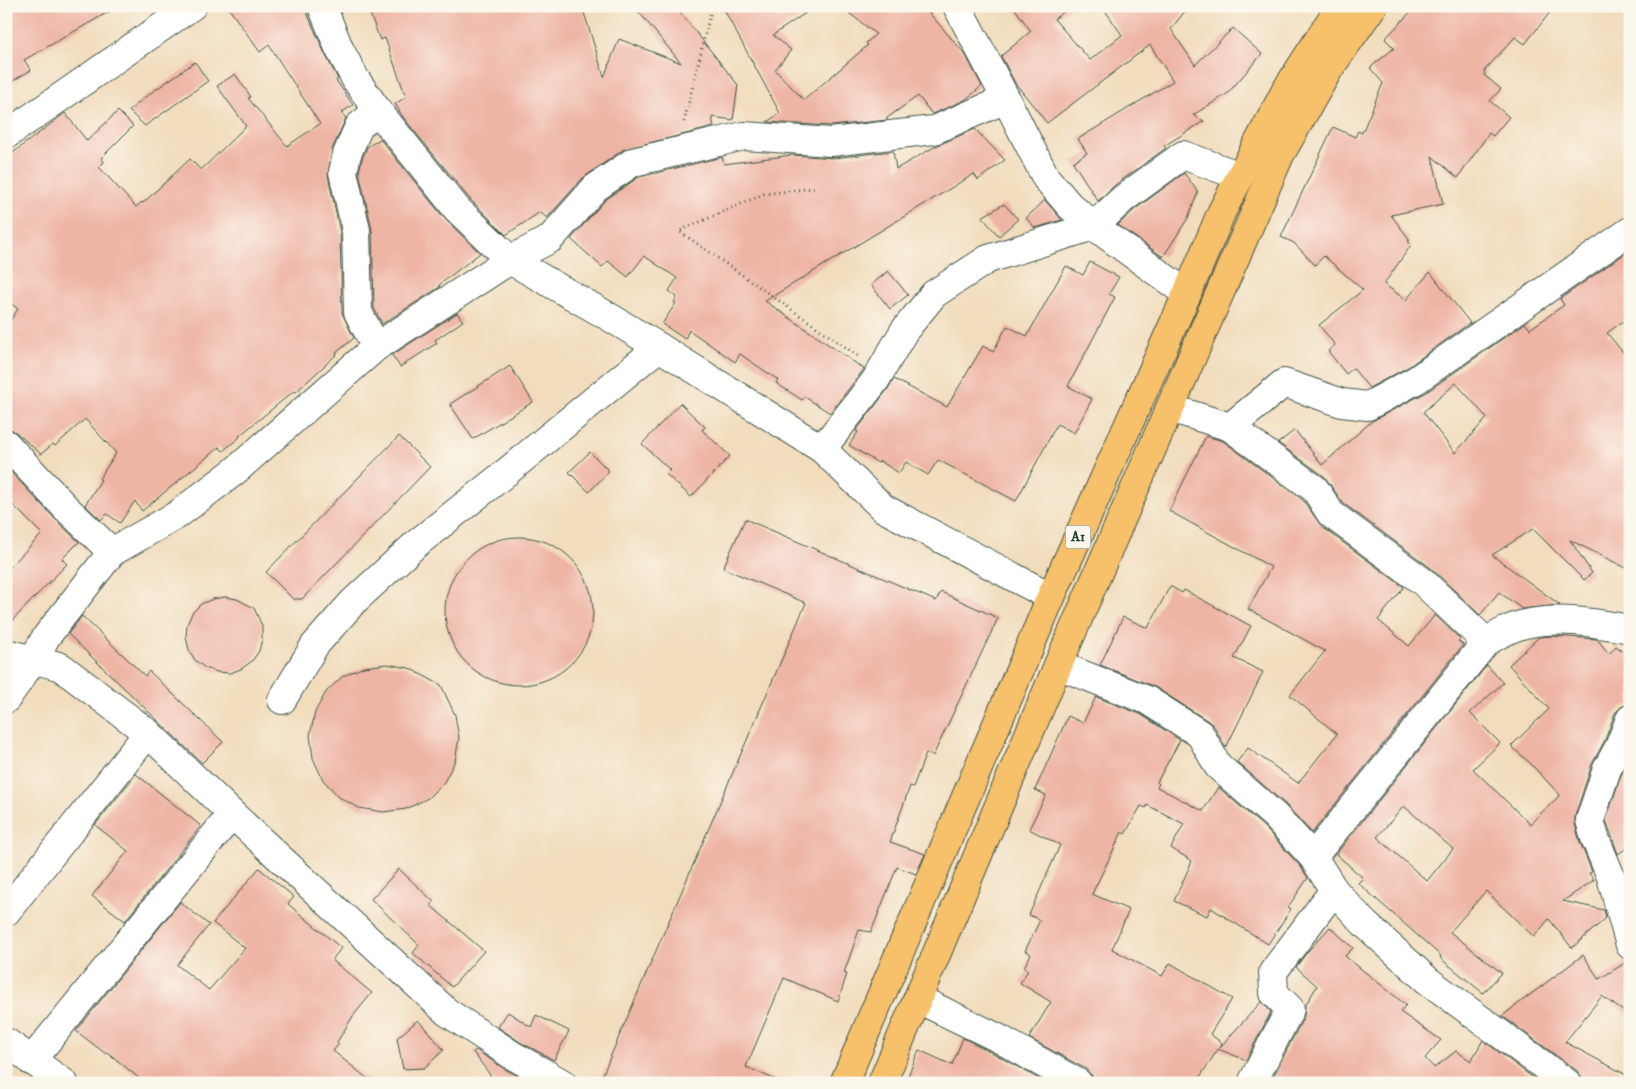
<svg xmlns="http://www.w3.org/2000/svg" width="1636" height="1089" font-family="'IM FELL DW Pica',serif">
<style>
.building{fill:#eeb4a4;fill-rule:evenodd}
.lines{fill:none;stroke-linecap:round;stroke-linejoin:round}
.minor-casing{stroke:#3e5548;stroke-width:30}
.tertiary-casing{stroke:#3e5548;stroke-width:30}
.trunk-casing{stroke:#3e5548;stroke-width:30}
.path{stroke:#3e5548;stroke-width:3;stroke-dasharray:1 4;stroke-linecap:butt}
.minor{stroke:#fff;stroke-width:28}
.tertiary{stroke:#fff;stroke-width:28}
.trunk{stroke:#f7c06b;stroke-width:28}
.labels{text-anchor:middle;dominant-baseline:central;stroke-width:5;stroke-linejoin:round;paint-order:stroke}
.shield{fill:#fbf7ec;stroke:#61756b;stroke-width:1}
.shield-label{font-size:14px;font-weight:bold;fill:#1f3d34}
</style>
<rect width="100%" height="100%" fill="#fbf7ec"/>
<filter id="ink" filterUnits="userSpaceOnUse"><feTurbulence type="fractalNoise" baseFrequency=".02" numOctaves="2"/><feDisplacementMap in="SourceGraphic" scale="10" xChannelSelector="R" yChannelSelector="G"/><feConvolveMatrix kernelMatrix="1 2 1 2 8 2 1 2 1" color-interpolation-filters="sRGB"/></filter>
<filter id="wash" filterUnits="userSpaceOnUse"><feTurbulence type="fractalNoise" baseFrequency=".0096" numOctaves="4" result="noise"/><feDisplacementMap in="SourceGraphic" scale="20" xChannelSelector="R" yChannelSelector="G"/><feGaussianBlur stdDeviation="1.12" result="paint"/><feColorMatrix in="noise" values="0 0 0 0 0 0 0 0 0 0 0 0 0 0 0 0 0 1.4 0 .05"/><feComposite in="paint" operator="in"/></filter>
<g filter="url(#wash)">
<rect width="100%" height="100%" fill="#f1dcbc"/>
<g id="blocks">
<g class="building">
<path d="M 6,6 L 119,6 L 24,60 L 31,70 L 6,85 Z"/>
<path d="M 227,6 L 304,6 L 325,54 L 338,79 L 336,80 L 353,105 L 341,113 L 346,118 L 332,150 L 328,175 L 340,232 L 342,313 L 354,338 L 336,353 L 337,354 L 296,392 L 294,391 L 239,436 L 240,437 L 223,451 L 219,447 L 142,511 L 135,501 L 120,523 L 107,514 L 101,520 L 85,505 L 101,480 L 99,479 L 116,453 L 85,419 L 55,446 L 53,444 L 41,454 L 17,433 L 6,426 L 6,327 L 18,309 L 6,300 L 6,158 L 65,113 L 87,141 L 118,111 L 133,126 L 101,158 L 104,162 L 99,167 L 136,207 L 142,202 L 143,203 L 190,159 L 201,170 L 246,126 L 217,86 L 235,74 L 251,97 L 248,98 L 287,146 L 320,124 L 269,45 L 260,52 Z"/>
<path d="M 367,6 L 582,6 L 604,77 L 619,39 L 681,63 L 634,6 L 675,6 L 738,85 L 733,120 L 712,117 L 714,127 L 624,149 L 583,178 L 547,218 L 540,212 L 506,235 L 469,198 L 403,117 L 395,104 L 406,97 L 385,38 L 380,40 Z"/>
<path d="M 722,6 L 816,6 L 773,35 L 791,50 L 775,70 L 804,100 L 868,45 L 866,43 L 876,34 L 840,6 L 923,6 L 965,54 L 982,86 L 965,100 L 932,114 L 918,96 L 887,118 L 887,120 L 831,126 L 767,122 L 780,113 Z"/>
<path d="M 1013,6 L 1072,6 L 1054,19 L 1090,60 L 1122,35 L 1102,6 L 1189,6 L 1171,29 L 1195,65 L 1233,28 L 1262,54 L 1227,94 L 1193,115 L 1204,121 L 1164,146 L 1166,148 L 1115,185 L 1098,201 L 1073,162 L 1087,153 L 1078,139 L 1173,81 L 1150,45 L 1047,123 L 1015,83 L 1001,56 L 1031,31 Z"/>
<path d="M 1416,6 L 1555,6 L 1525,44 L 1515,37 L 1484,71 L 1485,73 L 1484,75 L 1501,89 L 1490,101 L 1509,117 L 1493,136 L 1489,133 L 1458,178 L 1432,156 L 1443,204 L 1391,215 L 1410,240 L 1408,241 L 1411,245 L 1384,284 L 1406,300 L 1430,272 L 1470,323 L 1408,367 L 1369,388 L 1353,368 L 1346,374 L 1328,351 L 1335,345 L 1319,325 L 1363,290 L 1324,256 L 1315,265 L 1294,243 L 1281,237 L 1333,127 L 1355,137 L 1358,131 L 1362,133 L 1383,83 L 1370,68 L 1394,48 L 1385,39 Z"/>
<path d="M 195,62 L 208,81 L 145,126 L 129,111 L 145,97 Z"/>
<path d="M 975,129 L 1005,160 L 978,180 L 974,174 L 765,301 L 864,369 L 830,413 L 805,397 L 802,400 L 776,383 L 778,380 L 740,354 L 735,362 L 689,330 L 685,339 L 662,324 L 676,303 L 674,302 L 677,297 L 669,291 L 677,278 L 644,256 L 628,277 L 608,261 L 602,267 L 571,239 L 605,200 L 639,177 L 722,157 L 724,164 L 792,155 L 833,158 L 893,151 L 896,169 L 936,146 Z"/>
<path d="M 380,139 L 445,219 L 480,253 L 439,285 L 440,287 L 382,324 L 374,308 L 372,229 L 359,172 L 362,159 L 367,147 Z"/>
<path d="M 1184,173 L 1198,192 L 1188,218 L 1163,257 L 1118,225 L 1134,210 Z"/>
<path d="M 1045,200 L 1062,220 L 1035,228 L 1026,218 Z"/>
<path d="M 1004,204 L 1018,219 L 999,236 L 982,217 Z"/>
<path d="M 1630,250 L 1630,316 L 1607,333 L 1630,361 L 1630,570 L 1570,540 L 1592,573 L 1584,580 L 1533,529 L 1492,555 L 1560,605 L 1522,609 L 1499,592 L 1480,615 L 1431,568 L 1343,503 L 1324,476 L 1278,443 L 1295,430 L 1322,465 L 1372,421 L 1425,393 L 1525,323 L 1530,329 L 1564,305 L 1560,299 ZM 1456,383 L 1487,418 L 1455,453 L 1423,412 Z"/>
<path d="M 1090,262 L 1119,277 L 1109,294 L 1115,297 L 1068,386 L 1092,399 L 1074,433 L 1057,424 L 1016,501 L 938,460 L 928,475 L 906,462 L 899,473 L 880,461 L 878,463 L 849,445 L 858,432 L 856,431 L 887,390 L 894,379 L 947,407 L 983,346 L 993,352 L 1007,326 L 1027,336 L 1066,266 L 1083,275 Z"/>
<path d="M 888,271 L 908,295 L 890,309 L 871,285 Z"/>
<path d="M 457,313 L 463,321 L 435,340 L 437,343 L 400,367 L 392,355 Z"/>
<path d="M 510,366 L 533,402 L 473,439 L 450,404 Z"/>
<path d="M 680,403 L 705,427 L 702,430 L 730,456 L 691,497 L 666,474 L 670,470 L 642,444 Z"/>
<path d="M 399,436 L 430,467 L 302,599 L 293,599 L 266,572 Z"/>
<path d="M 1206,436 L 1223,441 L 1303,500 L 1322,527 L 1404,587 L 1378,620 L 1409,646 L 1435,615 L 1460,639 L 1458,641 L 1463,645 L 1312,833 L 1285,804 L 1237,762 L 1248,748 L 1298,783 L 1337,734 L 1290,695 L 1325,651 L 1248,609 L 1271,567 L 1169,511 Z"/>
<path d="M 590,452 L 609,471 L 589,492 L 569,472 Z"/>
<path d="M 6,467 L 55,519 L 79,542 L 62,559 L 67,564 L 6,627 L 6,571 L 42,534 L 6,498 Z"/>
<path d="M 745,519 L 936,601 L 941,592 L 998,618 L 933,756 L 926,753 L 913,787 L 910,786 L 890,842 L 925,854 L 916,874 L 897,867 L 871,932 L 859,930 L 844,973 L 847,974 L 838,1001 L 784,978 L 746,1067 L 783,1083 L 599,1083 L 806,603 L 723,568 Z"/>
<circle cx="519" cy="611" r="74"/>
<path d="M 1170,586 L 1182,593 L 1184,590 L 1251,626 L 1234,658 L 1263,672 L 1226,748 L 1214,726 L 1208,721 L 1155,687 L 1100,665 L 1123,617 L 1148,628 Z"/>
<path d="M 225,597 L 237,599 L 254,608 L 262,626 L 262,639 L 259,651 L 252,661 L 241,669 L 230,673 L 217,672 L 205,668 L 195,660 L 189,650 L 186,637 L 187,625 L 192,613 L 201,604 L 213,599 Z"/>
<path d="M 82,616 L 145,676 L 149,671 L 223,742 L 202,763 L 68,634 Z"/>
<path d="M 1552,636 L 1597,639 L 1609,654 L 1616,646 L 1630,656 L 1630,704 L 1621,707 L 1615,713 L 1605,740 L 1592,764 L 1575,816 L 1575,824 L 1580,842 L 1592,872 L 1589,873 L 1594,880 L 1563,901 L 1604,910 L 1606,918 L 1572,948 L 1549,919 L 1534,937 L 1486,891 L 1450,932 L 1502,973 L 1483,993 L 1440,958 L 1441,956 L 1358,883 L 1363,878 L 1336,854 L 1487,665 L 1503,683 L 1470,713 L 1500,743 L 1473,769 L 1530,824 L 1560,795 L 1530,763 L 1511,746 L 1549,709 L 1509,665 L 1539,637 ZM 1404,806 L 1453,849 L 1427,881 L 1377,837 Z"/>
<path d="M 387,664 L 409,668 L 441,685 L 455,715 L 459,738 L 455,761 L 444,782 L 428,798 L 406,809 L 383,812 L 359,808 L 339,797 L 323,780 L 313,758 L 310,735 L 315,712 L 326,692 L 343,676 L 364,667 Z"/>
<path d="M 1096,697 L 1140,714 L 1180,740 L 1157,782 L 1159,784 L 1157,787 L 1203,811 L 1218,787 L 1264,827 L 1301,867 L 1308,878 L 1288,907 L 1291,909 L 1268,944 L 1211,908 L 1207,916 L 1174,901 L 1192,861 L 1171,848 L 1184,824 L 1147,805 L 1146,808 L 1141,806 L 1125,834 L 1122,832 L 1092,894 L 1129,910 L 1112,949 L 1162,976 L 1170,963 L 1232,999 L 1210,1034 L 1222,1043 L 1220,1047 L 1262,1001 L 1271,1012 L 1246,1060 L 1218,1049 L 1196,1083 L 1094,1083 L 1092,1076 L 1086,1069 L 1029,1038 L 1051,1002 L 1020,983 L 1028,970 L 1024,967 L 1031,954 L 1025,951 L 1040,920 L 1029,915 L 1060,845 L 1029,829 L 1046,795 L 1035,790 L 1068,716 L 1083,723 Z"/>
<path d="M 1630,760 L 1630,846 L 1618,854 L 1606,820 L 1621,775 Z"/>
<path d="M 136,774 L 201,826 L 125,921 L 92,896 L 128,851 L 95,825 Z"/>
<path d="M 259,868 L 294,897 L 288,904 L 341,948 L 332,960 L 372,993 L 353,1016 L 337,1042 L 339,1044 L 333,1051 L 373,1083 L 145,1083 L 107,1052 L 106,1054 L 76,1031 L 180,902 L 209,925 L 177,965 L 209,990 L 245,948 L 213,923 Z"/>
<path d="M 399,869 L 434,902 L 430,905 L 484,951 L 452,987 L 413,953 L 419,945 L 371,899 Z"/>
<path d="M 1330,927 L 1353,948 L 1345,956 L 1406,1005 L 1400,1012 L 1441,1040 L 1425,1058 L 1434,1068 L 1456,1051 L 1471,1061 L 1483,1040 L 1540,1083 L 1270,1083 L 1304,1016 L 1305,1006 L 1317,986 L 1296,967 L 1308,951 Z"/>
<path d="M 1583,955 L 1599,979 L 1630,960 L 1630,1016 L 1602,996 L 1565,1042 L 1630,1077 L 1630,1083 L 1582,1083 L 1581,1076 L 1576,1070 L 1502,1016 Z"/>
<path d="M 508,1012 L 531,1027 L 536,1015 L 569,1031 L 554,1060 L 520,1042 L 498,1027 Z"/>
<path d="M 418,1020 L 444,1050 L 424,1068 L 403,1069 L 397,1038 Z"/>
<path d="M 963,1038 L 993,1053 L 1046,1083 L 905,1083 L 919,1050 L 952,1065 Z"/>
<path d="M 476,1050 L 503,1068 L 530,1083 L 496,1083 L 473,1052 Z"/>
</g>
</g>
</g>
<g filter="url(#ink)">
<use href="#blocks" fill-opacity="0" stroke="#3e5548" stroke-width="1"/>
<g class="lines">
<g class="minor-casing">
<g id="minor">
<path d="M 322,6 L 339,48 L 356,80 L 378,111 L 457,209 L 510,260 L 550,239 L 595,188 L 633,162 L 744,136 L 831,142 L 934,130 L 1006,99"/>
<path d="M 957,6 L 1006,99 L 1046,178 L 1070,206 L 1094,226 L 1187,294"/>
<path d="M 376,347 L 358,312 L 356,230 L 343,172 L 347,154 L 359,126 L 378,111"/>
<path d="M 1170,408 L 1230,427 L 1284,383 L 1342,403 L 1368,406 L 1416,380 L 1630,231"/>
<path d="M 1230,427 L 1315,489 L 1331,514 L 1422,581 L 1486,642"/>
<path d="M 6,444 L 66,508 L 112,552"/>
<path d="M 822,449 L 875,381 L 904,331 L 934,294 L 988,259 L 1094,226 L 1124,198 L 1183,155 L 1240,176"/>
<path d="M 6,653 C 25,658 43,661 61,667 L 148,733 L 232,814 L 447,1012 L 512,1055 L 562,1083"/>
<path d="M 1058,665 L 1147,700 L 1200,734 L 1218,766 L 1275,816 L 1313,857 L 1334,890 L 1365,924 L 1427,980 L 1567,1083"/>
<path d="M 6,699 L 33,660 L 46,637 L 112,552 L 177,515 L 235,471 L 376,347 L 510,260 L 606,315 L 659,347 L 822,449 L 883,508 L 1051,597"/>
<path d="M 282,700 L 315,645 L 353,602 L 416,544 L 498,479 L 659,347"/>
<path d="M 1630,719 L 1619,747 L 1607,769 L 1590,820 L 1595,838 L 1611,877 L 1630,945"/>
<path d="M 1313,857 L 1486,642 C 1499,634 1511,627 1525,624 C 1559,616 1596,623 1630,629"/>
<path d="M 6,912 L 148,733"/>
<path d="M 918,999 L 1000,1039 L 1078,1083"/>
<path d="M 6,1042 L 64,1083"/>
<path d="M 31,1061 L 232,814"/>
<path d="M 1252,1083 L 1290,1009 L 1274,993 L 1273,972 L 1334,890"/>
</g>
</g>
<g class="tertiary-casing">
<path id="tertiary" d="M 6,135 L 192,6"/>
</g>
<g class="trunk-casing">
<g id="trunk">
<path d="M 844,1083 L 1051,597 L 1187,294 L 1222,211 L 1286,90 L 1340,6"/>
<path d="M 882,1083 L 1058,665 L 1280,155 L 1329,69 L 1373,6"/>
</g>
</g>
<g class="path">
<path d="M 684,122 L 712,6"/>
<path d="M 814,188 L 764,194 L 679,231 L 858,356"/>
</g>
<use href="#minor" class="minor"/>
<use href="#tertiary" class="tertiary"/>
<use href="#trunk" class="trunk"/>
</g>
</g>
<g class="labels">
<rect class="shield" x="1065.5" y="525.5" width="25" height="23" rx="4"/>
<g class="shield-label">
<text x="1078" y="537">A1</text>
</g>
</g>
<rect width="1636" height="1089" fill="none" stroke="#fbf7ec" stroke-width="25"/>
</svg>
